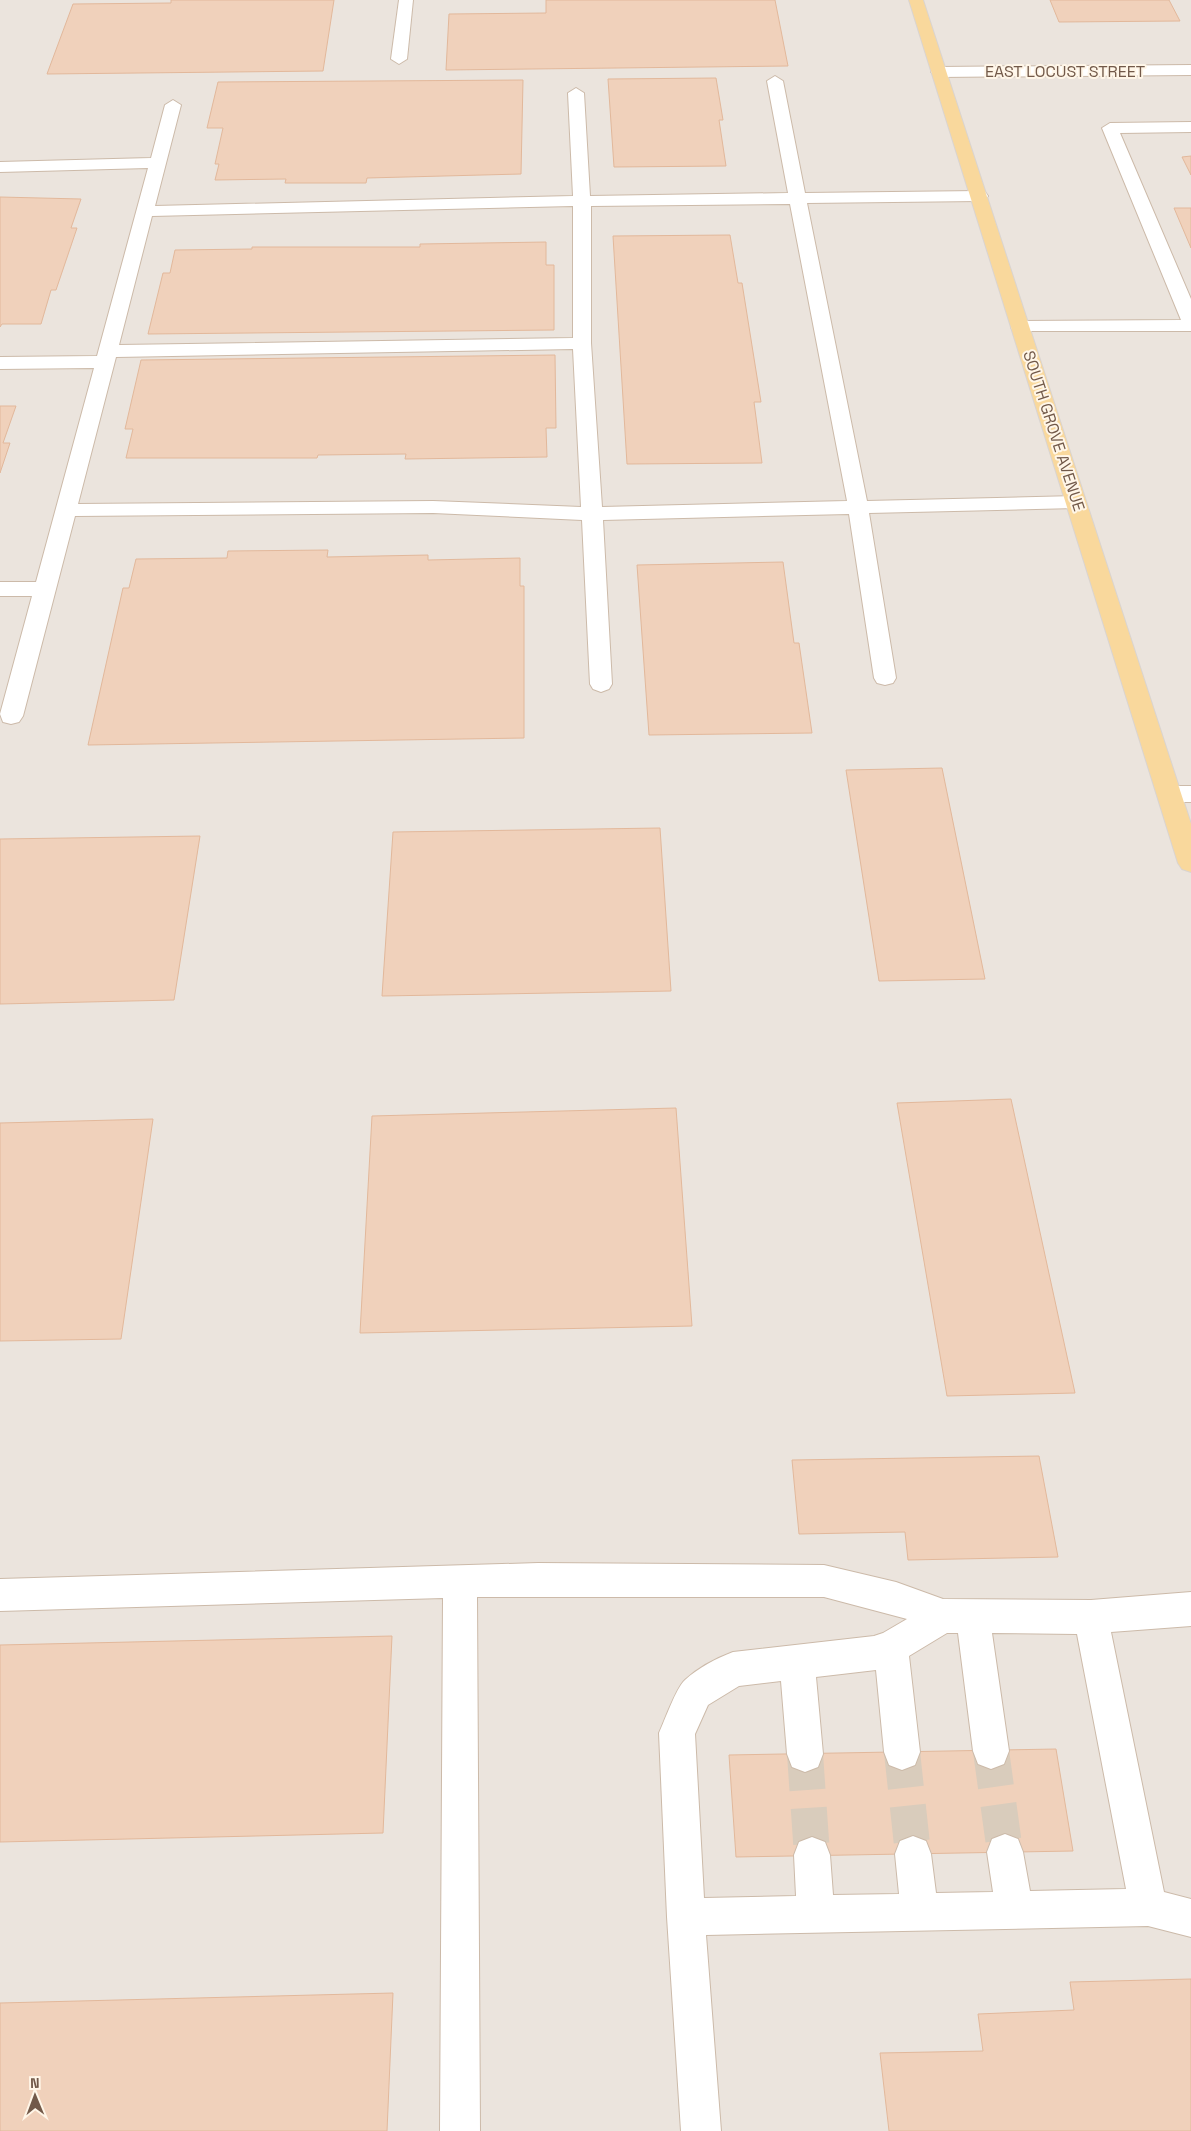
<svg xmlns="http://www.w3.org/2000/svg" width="1191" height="2131" font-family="'Space Grotesk',sans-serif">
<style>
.industrial{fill:#ebe4dd}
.building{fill:#f0d1bb;stroke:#e2b89b}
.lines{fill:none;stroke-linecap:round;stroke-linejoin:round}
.minor-tunnel{stroke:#d9ccbc;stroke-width:36;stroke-dasharray:36 18;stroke-linecap:butt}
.minor-casing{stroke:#ccbaa9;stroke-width:2}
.major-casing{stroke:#dad4d0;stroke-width:2}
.minor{fill:#fff;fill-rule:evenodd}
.major{fill:#f9d89c;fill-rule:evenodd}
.labels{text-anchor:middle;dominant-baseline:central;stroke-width:4;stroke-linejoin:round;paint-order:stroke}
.far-street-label{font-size:16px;fill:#725949;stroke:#fff6e8}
</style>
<rect width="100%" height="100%" fill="#fbf2e2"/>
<rect class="industrial" x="0" y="0" width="1191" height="2131"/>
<g class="building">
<path d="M 171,0 L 334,0 L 323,71 L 47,74 L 73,4 L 171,3 Z"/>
<path d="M 546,0 L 775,0 L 788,66 L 446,70 L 449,14 L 546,13 Z"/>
<path d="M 1050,0 L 1169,0 L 1180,21 L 1059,22 Z"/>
<path d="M 716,78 L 723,120 L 719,120 L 726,166 L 614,167 L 608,79 Z"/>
<path d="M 523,80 L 521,174 L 367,178 L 366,183 L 285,183 L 286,179 L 215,180 L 219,164 L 215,164 L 223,128 L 207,128 L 218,82 Z"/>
<path d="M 1191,156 L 1191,175 L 1182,157 Z"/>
<path d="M 0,197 L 81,199 L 71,228 L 77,228 L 56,290 L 51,290 L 41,324 L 2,324 L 0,327 Z"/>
<path d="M 1174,208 L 1191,208 L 1191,248 Z"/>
<path d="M 730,235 L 738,283 L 742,283 L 761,402 L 754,402 L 762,463 L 627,464 L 613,236 Z"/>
<path d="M 546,242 L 546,265 L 554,265 L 554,330 L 148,334 L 163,273 L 170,273 L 175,250 L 252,249 L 252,247 L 420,247 L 420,244 Z"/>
<path d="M 555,355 L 556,428 L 546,428 L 547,457 L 405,459 L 406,454 L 318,455 L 317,458 L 126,458 L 133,429 L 125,429 L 141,360 Z"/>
<path d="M 0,406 L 16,406 L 3,443 L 10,443 L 0,473 Z"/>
<path d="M 328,550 L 327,557 L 428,555 L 428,560 L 520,558 L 520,586 L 524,586 L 524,738 L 88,745 L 123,588 L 129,588 L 136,559 L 227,558 L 228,551 Z"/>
<path d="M 783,562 L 794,643 L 799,643 L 812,733 L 649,735 L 637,565 Z"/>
<path d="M 942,768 L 985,979 L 879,981 L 846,770 Z"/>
<path d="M 660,828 L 671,991 L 382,996 L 393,832 Z"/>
<path d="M 200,836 L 174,1000 L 0,1004 L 0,839 Z"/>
<path d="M 1011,1099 L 1075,1393 L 947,1396 L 897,1103 Z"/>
<path d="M 676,1108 L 692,1326 L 360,1333 L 372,1116 Z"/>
<path d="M 153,1119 L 121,1339 L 0,1341 L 0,1123 Z"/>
<path d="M 1039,1456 L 1058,1557 L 908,1560 L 905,1532 L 799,1534 L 792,1460 Z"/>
<path d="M 392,1636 L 383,1833 L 0,1842 L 0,1645 Z"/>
<path d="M 1056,1749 L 1073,1851 L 736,1857 L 729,1755 Z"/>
<path d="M 1191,1979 L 1191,2131 L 889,2131 L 880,2053 L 983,2051 L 978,2014 L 1074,2010 L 1070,1982 Z"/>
<path d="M 393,1993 L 387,2131 L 0,2131 L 0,2003 Z"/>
</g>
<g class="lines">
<g class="minor-tunnel">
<path d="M 991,1751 L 1005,1852"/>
<path d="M 902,1752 L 913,1854"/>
<path d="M 805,1754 L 812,1855"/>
</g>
<g class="minor-casing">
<g id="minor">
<path d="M 399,0 L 413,0 L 407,59 L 399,64 L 391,59 Z"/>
<path d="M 1191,65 L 1191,75 L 939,77 L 931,72 L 939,67 Z"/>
<path d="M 775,76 L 783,81 L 805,193 L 979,191 L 985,192 L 988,196 L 985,200 L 979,201 L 807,203 L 867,501 L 1076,496 L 1083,498 L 1086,502 L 1083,506 L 1076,508 L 869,513 L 896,678 L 893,683 L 885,685 L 877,683 L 874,678 L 849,514 L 603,520 L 612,684 L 609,689 L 601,692 L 593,689 L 590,684 L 582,520 L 433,513 L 75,516 L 23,716 L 19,722 L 11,724 L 3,722 L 0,714 L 32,596 L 0,596 L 0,582 L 36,582 L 94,368 L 0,369 L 0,357 L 97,356 L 148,168 L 0,172 L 0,162 L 151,158 L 165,105 L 173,100 L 181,105 L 155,206 L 573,196 L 568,93 L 576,88 L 584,93 L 590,196 L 788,193 L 767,81 ZM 790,204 L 847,501 L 602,507 L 591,343 L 591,206 ZM 573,206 L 573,338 L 119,345 L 152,216 ZM 573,349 L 581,507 L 433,501 L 78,504 L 116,357 Z"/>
<path d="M 1191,122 L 1191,132 L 1120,133 L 1191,299 L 1191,331 L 1013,331 L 1011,327 L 1013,323 L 1020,321 L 1181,320 L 1102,128 L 1110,123 Z"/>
<path d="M 1169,786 L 1191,786 L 1191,802 L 1169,802 L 1160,800 L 1157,794 L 1160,788 Z"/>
<path d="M 538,1563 L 824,1565 L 896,1582 L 943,1599 L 1091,1600 L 1191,1592 L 1191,1626 L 1111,1632 L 1164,1892 L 1191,1899 L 1191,1937 L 1148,1926 L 706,1935 L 721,2131 L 681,2131 L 667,1917 L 659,1733 C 665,1720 676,1688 685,1680 C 698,1668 717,1658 733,1652 L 874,1636 L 883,1633 L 907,1619 L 824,1597 L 477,1597 L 480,2131 L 440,2131 L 443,1598 L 0,1611 L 0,1579 ZM 947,1633 L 958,1633 L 973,1751 L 978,1764 L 991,1769 L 1004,1764 L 1009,1751 L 992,1633 L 1077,1634 L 1126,1889 L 1030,1891 L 1023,1852 L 1018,1839 L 1005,1834 L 992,1839 L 987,1852 L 993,1892 L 936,1893 L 931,1854 L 926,1841 L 913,1836 L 900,1841 L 895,1854 L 899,1894 L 833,1895 L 830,1855 L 825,1842 L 812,1837 L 799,1842 L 794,1855 L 796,1896 L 704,1898 L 695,1734 L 708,1705 L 739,1686 L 781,1681 L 787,1754 L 792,1767 L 805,1772 L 818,1767 L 823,1754 L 816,1677 L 876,1670 L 884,1752 L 889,1765 L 902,1770 L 915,1765 L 920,1752 L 909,1656 Z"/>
</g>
</g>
<g class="major-casing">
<path id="major" d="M 909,0 L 923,0 L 1191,824 L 1191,872 L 1182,869 L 1178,863 Z"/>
</g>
<use href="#minor" class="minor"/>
<use href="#major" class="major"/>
</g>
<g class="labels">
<g class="far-street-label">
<text x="1065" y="71">EAST LOCUST STREET</text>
<text transform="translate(1054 431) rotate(72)">SOUTH GROVE AVENUE</text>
</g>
</g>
<g transform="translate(35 2096) rotate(359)" stroke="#fff6e8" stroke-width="4" paint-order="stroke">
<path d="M0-4L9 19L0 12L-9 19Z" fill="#725949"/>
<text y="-8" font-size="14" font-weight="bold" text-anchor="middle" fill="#725949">N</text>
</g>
</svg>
